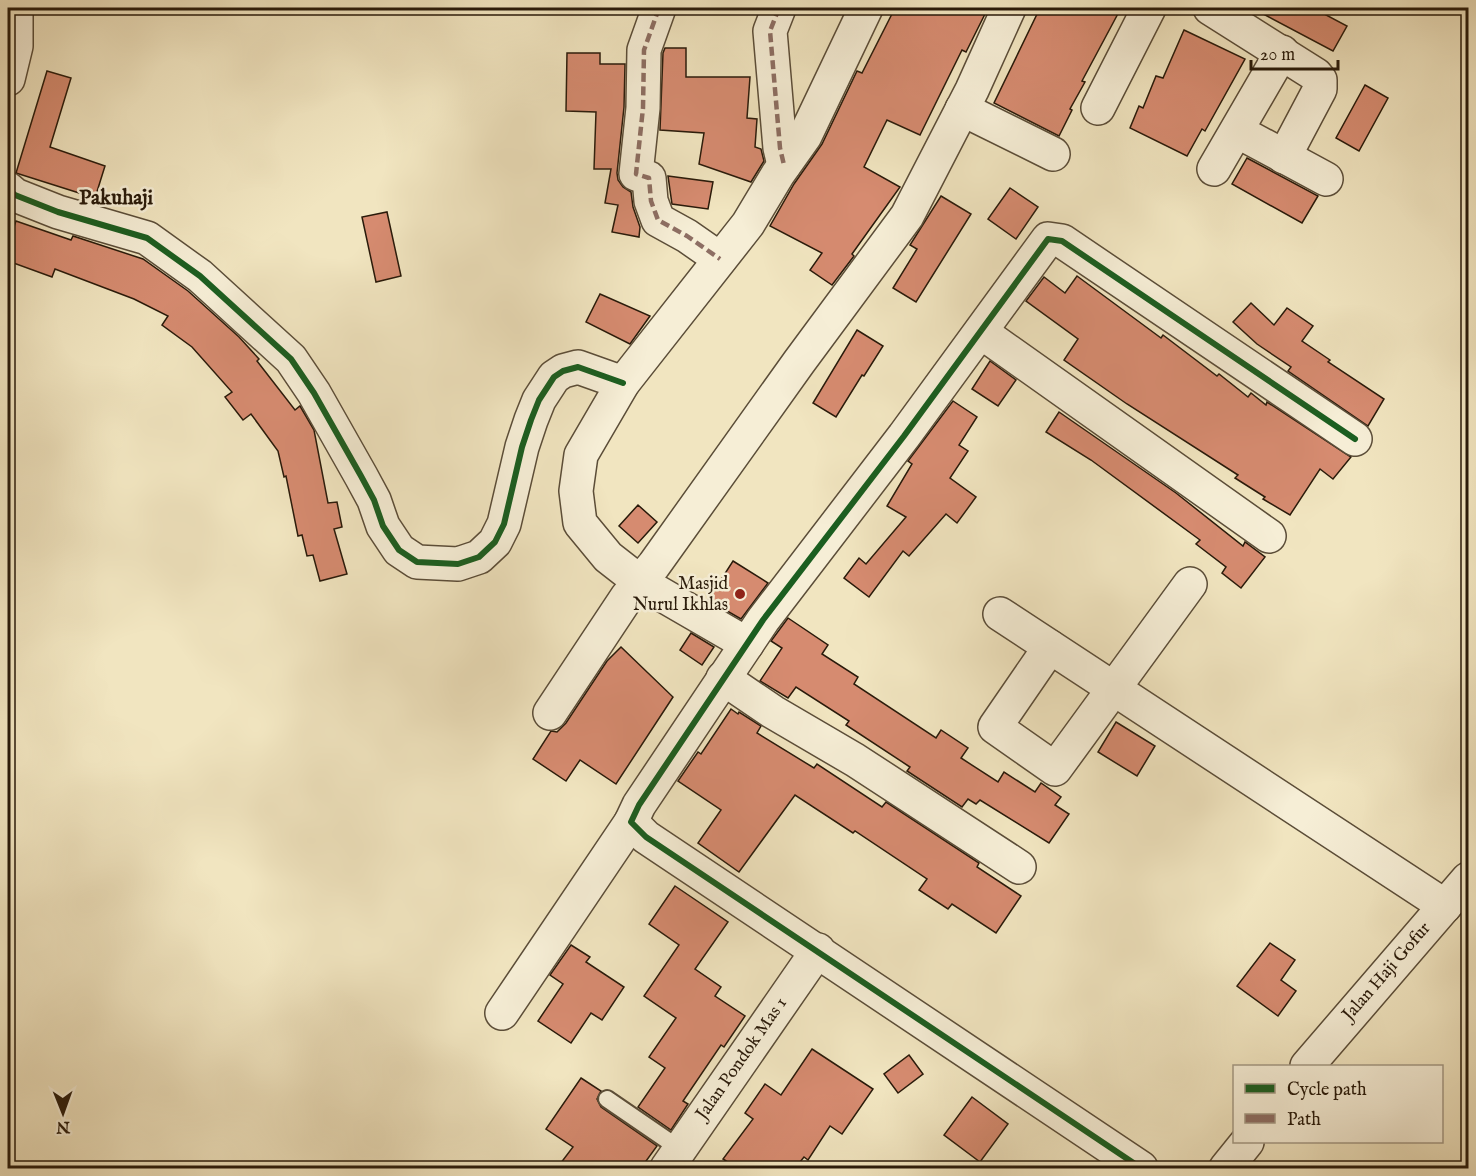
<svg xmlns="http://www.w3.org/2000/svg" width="1476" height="1176" font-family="'IM FELL English',serif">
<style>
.building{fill:#d68b70;stroke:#291a0a;stroke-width:1.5}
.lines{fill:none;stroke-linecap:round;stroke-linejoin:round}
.service-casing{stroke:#5b4d38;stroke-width:20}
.minor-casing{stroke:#5b4d38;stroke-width:36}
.tertiary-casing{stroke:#5b4d38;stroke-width:36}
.service{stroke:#f6eed6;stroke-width:16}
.minor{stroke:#f6eed6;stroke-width:33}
.tertiary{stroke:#f6eed6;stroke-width:33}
.quiet{stroke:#8d6e63;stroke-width:4.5;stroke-dasharray:9 4.5;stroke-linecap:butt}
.cycleway-casing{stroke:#f6eed6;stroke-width:10}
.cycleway{stroke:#1b5e20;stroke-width:6}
.poi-dot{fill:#8f2418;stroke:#f6eed6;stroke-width:2}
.labels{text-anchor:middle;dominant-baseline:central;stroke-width:5;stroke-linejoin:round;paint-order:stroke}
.poi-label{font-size:18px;fill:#291a0a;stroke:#f6eed6;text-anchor:end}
.street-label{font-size:18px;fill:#291a0a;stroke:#f6eed6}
.quarter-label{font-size:21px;font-weight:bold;fill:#291a0a;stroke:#f6eed6}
</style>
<rect width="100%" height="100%" fill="#f1e5c0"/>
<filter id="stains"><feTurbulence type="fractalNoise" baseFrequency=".00333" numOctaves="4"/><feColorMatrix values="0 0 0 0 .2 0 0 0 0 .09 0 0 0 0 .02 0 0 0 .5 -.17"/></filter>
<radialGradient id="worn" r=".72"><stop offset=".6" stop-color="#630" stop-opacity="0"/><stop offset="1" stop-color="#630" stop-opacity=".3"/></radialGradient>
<g class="building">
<path d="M 895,8 L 988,8 L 966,52 L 962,50 L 920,135 L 887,120 L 864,167 L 900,187 L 852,254 L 854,256 L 832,285 L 810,270 L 822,253 L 770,226 L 794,184 L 822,144 L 857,71 L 862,73 Z"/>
<path d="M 1040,8 L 1121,8 L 1082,81 L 1085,82 L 1070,109 L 1072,110 L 1059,136 L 994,103 Z"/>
<path d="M 1252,8 L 1313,8 L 1347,26 L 1333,51 Z"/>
<path d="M 1184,30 L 1245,59 L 1205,131 L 1202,129 L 1187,156 L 1130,128 L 1139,106 L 1143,108 L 1156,76 L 1163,78 Z"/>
<path d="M 665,48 L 686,48 L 686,77 L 750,77 L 747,118 L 757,119 L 755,147 L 761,149 L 764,161 L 751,182 L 699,164 L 704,133 L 660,130 L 663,53 Z"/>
<path d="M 567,53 L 600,53 L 600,64 L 625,64 L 624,107 L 617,173 L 618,180 L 623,187 L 631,192 L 633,207 L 640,227 L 639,237 L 612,232 L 618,205 L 605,203 L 611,169 L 594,169 L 596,112 L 566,111 Z"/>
<path d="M 47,71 L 71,78 L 50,147 L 105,166 L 95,198 L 16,173 Z"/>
<path d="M 1365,85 L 1388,98 L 1359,151 L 1336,138 Z"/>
<path d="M 1247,158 L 1318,196 L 1302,223 L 1232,184 Z"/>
<path d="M 668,176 L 713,182 L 708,209 L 672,204 Z"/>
<path d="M 1010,188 L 1038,207 L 1016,239 L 988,219 Z"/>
<path d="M 941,196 L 971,214 L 916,302 L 893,288 L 917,249 L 910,245 Z"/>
<path d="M 387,212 L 401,276 L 376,282 L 362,217 Z"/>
<path d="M 16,221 L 71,240 L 73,236 L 143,259 L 188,291 L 239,337 L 259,359 L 257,361 L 295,410 L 300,406 L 314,430 L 328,503 L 337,502 L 342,527 L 334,529 L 347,574 L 320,581 L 313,555 L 307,556 L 302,535 L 298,536 L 286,476 L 284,477 L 278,451 L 251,414 L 243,420 L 225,397 L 232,392 L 192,347 L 162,325 L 168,316 L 134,299 L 55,269 L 52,277 L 8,261 L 8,244 Z"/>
<path d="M 1077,276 L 1161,338 L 1163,335 L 1217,376 L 1219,374 L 1248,397 L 1251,393 L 1266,405 L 1267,402 L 1351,457 L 1333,479 L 1320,469 L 1290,515 L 1263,499 L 1265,497 L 1235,478 L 1238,475 L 1127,404 L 1064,360 L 1078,339 L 1026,301 L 1044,277 L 1065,293 Z"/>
<path d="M 600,294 L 650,316 L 630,344 L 586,322 Z"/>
<path d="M 1251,303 L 1274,325 L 1287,308 L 1313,326 L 1302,341 L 1330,360 L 1328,362 L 1384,399 L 1368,426 L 1288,371 L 1291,367 L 1257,344 L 1233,322 Z"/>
<path d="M 857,330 L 883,346 L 864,376 L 862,375 L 836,417 L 813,403 Z"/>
<path d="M 990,361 L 1016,380 L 998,406 L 972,389 Z"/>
<path d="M 953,401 L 977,417 L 959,445 L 968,451 L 950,478 L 976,497 L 957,523 L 946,514 L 909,556 L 903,551 L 869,597 L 844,578 L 859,558 L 866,564 L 906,517 L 887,506 L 912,464 L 908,461 Z"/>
<path d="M 1059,412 L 1176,493 L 1243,546 L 1245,542 L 1265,557 L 1241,588 L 1222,573 L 1226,567 L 1196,544 L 1200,540 L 1091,460 L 1046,432 Z"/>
<path d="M 638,505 L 657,522 L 638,543 L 619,526 Z"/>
<path d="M 733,561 L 768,583 L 741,619 L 708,600 Z"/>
<path d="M 788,618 L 828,645 L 822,654 L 858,677 L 854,684 L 936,738 L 941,730 L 968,748 L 961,758 L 998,782 L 1004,772 L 1035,792 L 1041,783 L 1061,797 L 1055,805 L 1069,814 L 1049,843 L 980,800 L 976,804 L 968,799 L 962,807 L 907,771 L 910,767 L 846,725 L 849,721 L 796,687 L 788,698 L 760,681 L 782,648 L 771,641 Z"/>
<path d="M 691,633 L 714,647 L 702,665 L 680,650 Z"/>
<path d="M 621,647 L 673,697 L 616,784 L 580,760 L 566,781 L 533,759 L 551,731 L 557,732 L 566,723 L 607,661 Z"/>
<path d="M 731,709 L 738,714 L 739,712 L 761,726 L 757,733 L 814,768 L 817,764 L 882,807 L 886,802 L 979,863 L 977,867 L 1021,896 L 996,933 L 952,904 L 948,909 L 919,890 L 927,879 L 855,831 L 853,833 L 795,795 L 739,872 L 698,843 L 721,810 L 678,781 L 698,752 L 701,754 Z"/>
<path d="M 1116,722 L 1155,746 L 1137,776 L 1098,752 Z"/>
<path d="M 675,886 L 728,922 L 695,969 L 721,987 L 715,996 L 745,1016 L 724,1047 L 721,1045 L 683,1101 L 688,1104 L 671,1130 L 638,1107 L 665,1068 L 649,1057 L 676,1018 L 644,996 L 679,945 L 649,924 Z"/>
<path d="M 1270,943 L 1295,960 L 1281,980 L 1296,991 L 1278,1016 L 1237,986 Z"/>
<path d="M 571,945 L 590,957 L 586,962 L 624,987 L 602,1020 L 591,1013 L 571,1043 L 538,1021 L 563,984 L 550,975 Z"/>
<path d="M 812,1049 L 873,1089 L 842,1134 L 830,1126 L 808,1160 L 804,1157 L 795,1168 L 737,1168 L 723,1159 L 753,1119 L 745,1113 L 765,1084 L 781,1095 Z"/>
<path d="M 909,1055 L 923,1074 L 898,1093 L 884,1074 Z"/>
<path d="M 581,1078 L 601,1091 L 597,1099 L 601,1107 L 657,1146 L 641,1168 L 557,1168 L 573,1147 L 546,1129 Z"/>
<path d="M 972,1097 L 1008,1124 L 980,1162 L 944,1135 Z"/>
</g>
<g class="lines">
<g class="service-casing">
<path id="service" d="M 607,1099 L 680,1149"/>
</g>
<g class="minor-casing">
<g id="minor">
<path d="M 659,8 L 644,50 L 643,108 L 636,174 L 649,178 L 651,201 L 658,220 L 687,236 L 720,259"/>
<path d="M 779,8 L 770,31 L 780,148 L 784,165"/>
<path d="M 1210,8 L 1316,75 L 1320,80 L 1320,89 L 1284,157"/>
<path d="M 8,79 L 16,46 L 16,8"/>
<path d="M 1098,108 L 1149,8"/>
<path d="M 962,109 L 1053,154"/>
<path d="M 1237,131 L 1326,179"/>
<path d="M 1214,169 L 1282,52"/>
<path d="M 8,189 L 15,195 L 58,212 L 147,238 L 200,276 L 291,359 L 314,393 L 361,476 L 374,500 L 383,526 L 399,550 L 417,562 L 458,564 L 479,557 L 495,542 L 504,524 L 522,447 L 531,420 L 539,400 L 554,377 L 563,371 L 578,367 L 623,383"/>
<path d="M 981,332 L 1269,536"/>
<path d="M 1000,614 L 1445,906"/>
<path d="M 747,644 L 640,582 L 608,557 L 580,523 L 576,491 L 581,455 L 623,383 L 748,224 L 778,174 L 805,136 L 866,8"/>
<path d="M 1050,647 L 995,727 L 1055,769 L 1190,584"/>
<path d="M 723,678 L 773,712 L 855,760 L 1019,867"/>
<path d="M 550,713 L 627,597 L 654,565 L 799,362 L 907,216 L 972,90 L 1009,8"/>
<path d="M 502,1013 L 631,822"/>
<path d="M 667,1168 L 818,950"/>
<path d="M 1141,1168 L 646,837 L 631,822 L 639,805 L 763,620 L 904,436 L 1048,239 L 1062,241 L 1355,439"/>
</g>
</g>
<g class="tertiary-casing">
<g id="tertiary">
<path d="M 1307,1066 L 1468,879"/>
<path d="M 1226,1168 L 1247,1142"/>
</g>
</g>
<use href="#service" class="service"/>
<use href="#minor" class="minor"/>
<use href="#tertiary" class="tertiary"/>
<g class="quiet">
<path d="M 659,8 L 644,50 L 643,108 L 636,174 L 649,178 L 651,201 L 658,220 L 687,236 L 720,259"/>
<path d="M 779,8 L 770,31 L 780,148 L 784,165"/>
</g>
<g class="cycleway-casing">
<g id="cycleway">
<path d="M 8,189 L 15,195 L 58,212 L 147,238 L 200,276 L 291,359 L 314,393 L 361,476 L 374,500 L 383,526 L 399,550 L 417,562 L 458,564 L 479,557 L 495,542 L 504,524 L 522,447 L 531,420 L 539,400 L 554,377 L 563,371 L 578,367 L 623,383"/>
<path d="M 1141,1168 L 646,837 L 631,822 L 639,805 L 763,620 L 904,436 L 1048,239 L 1062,241 L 1355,439"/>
</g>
</g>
<use href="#cycleway" class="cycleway"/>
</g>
<circle class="poi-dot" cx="740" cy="594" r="6"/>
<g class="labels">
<g class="poi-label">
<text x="728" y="584">Masjid<tspan x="728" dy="21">Nurul Ikhlas</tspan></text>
</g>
<g class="street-label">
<text transform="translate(1387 972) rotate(-49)">Jalan Haji Gofur</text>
<text transform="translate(742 1059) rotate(-55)">Jalan Pondok Mas 1</text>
</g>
<g class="quarter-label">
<text x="116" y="198">Pakuhaji</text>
</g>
</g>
<rect width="1476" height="1176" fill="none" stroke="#f1e5c0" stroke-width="30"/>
<rect x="9" y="9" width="1458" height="1158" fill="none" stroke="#291a0a" stroke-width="3"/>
<rect x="15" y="15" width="1446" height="1146" fill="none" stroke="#291a0a" stroke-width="1.5"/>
<rect x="1233" y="1065" width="210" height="78" fill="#f6eed6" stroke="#a49984" stroke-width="1.5"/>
<rect x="1245" y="1084" width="30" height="9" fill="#1b5e20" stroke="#a49984" stroke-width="1.5"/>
<text x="1287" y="1095" font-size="18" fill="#291a0a">Cycle path</text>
<rect x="1245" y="1114" width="30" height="9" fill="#8d6e63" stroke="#a49984" stroke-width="1.5"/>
<text x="1287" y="1125" font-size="18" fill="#291a0a">Path</text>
<g transform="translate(63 1113) rotate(179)" stroke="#f6eed6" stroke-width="4.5" paint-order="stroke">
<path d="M0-4.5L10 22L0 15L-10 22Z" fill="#291a0a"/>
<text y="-9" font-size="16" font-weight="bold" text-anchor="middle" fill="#291a0a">N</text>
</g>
<path d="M1251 60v9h87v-9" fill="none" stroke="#291a0a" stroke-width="3"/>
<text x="1260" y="60" font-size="18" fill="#291a0a" stroke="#f6eed6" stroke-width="4.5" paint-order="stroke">20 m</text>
<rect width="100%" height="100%" filter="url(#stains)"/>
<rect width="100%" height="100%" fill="url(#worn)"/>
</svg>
